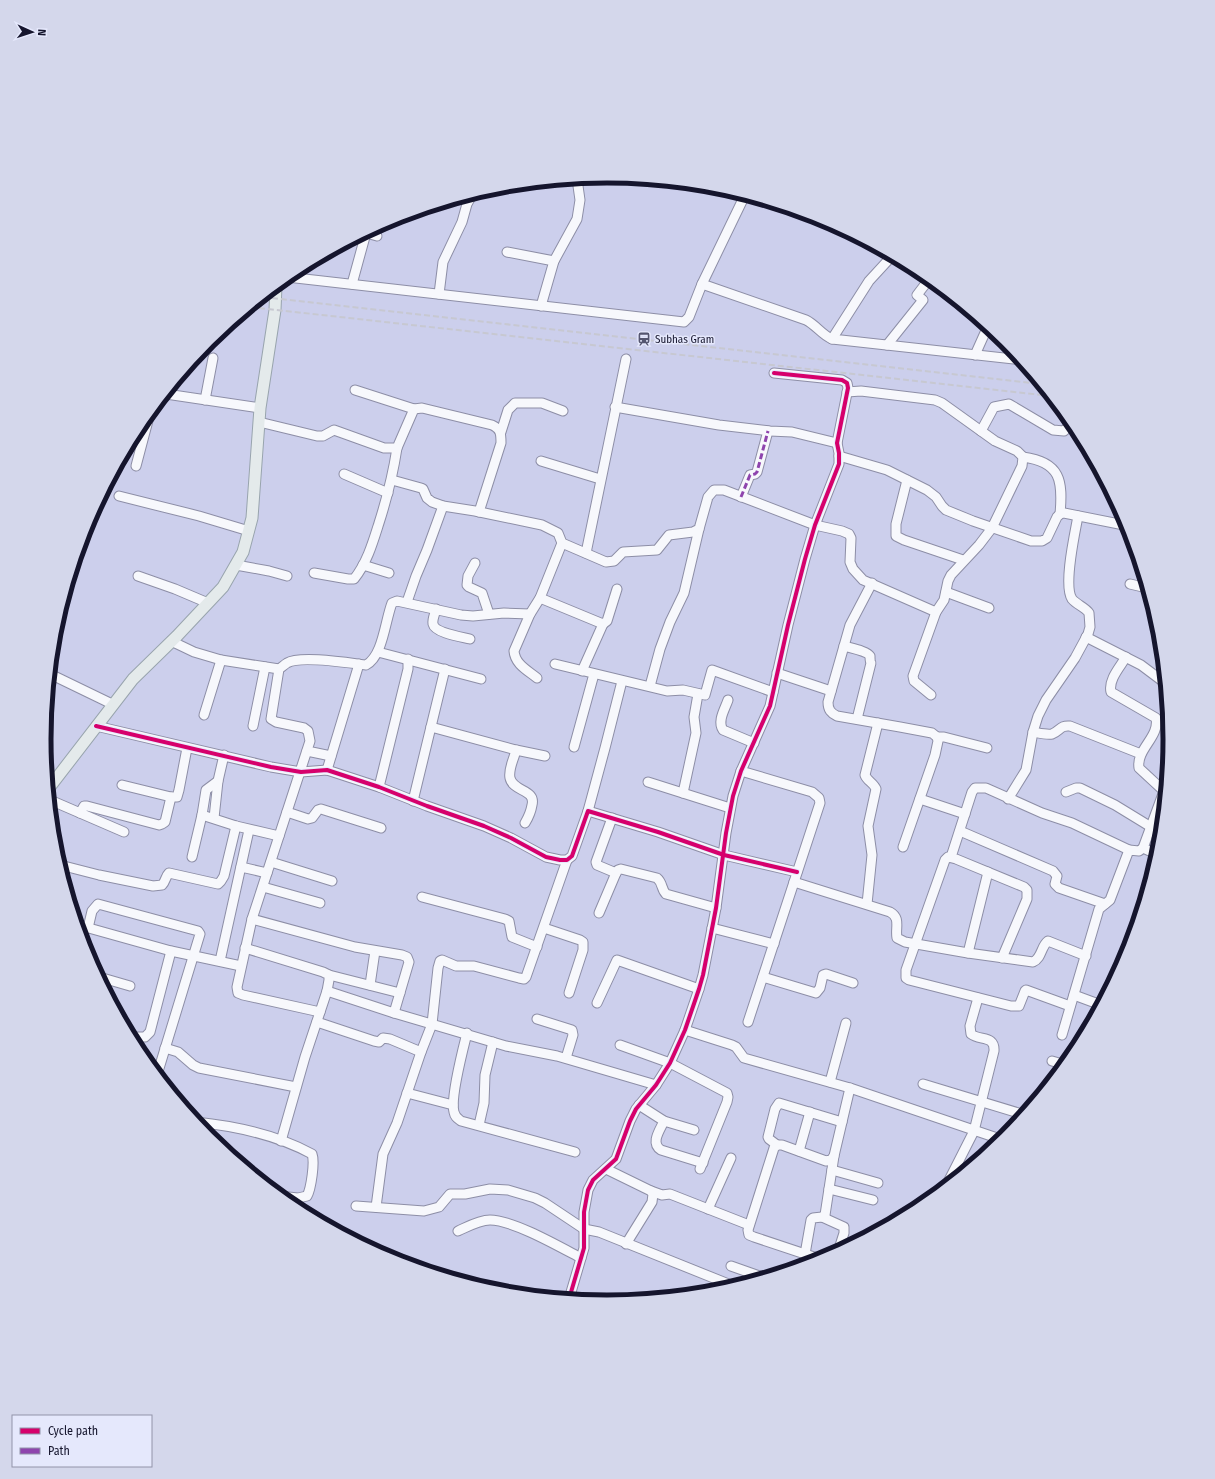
<svg xmlns="http://www.w3.org/2000/svg" width="1215" height="1479" font-family="'Fira Sans Condensed',sans-serif">
<style>
.lines{fill:none;stroke-linecap:round;stroke-linejoin:round}
.minor-casing{stroke:#8d8ea6;stroke-width:11}
.major-casing{stroke:#98a4ad;stroke-width:13}
.minor{stroke:#f7f8fc;stroke-width:9}
.major{stroke:#e4eaeb;stroke-width:11}
.rail{stroke:#c7c8d1;stroke-width:2;stroke-dasharray:6 3;stroke-linecap:butt}
.quiet{stroke:#8e44ad;stroke-width:3;stroke-dasharray:6 3;stroke-linecap:butt}
.cycleway-casing{stroke:#e5e8fc;stroke-width:6}
.cycleway{stroke:#d6006c;stroke-width:4}
.labels{text-anchor:middle;dominant-baseline:central;stroke-width:3;stroke-linejoin:round;paint-order:stroke}
.poi-label{font-size:11px;fill:#15152d;stroke:#e5e8fc;text-anchor:start}
.rim{fill:none;stroke:#15152d;stroke-width:5}
</style>
<rect width="100%" height="100%" fill="#cccfec"/>
<g class="lines">
<g class="minor-casing">
<g id="minor">
<path d="M 366,233 L 377,236"/>
<path d="M 507,252 L 554,261"/>
<path d="M 892,256 L 869,281 L 832,339 L 1022,360"/>
<path d="M 287,277 L 684,322 L 689,317 L 702,284 L 745,195"/>
<path d="M 352,284 L 366,233"/>
<path d="M 702,284 L 806,320 C 816,325 822,335 832,339"/>
<path d="M 439,294 L 443,262 L 462,222 L 467,204 L 472,195"/>
<path d="M 541,306 L 554,261 L 577,219 L 580,200 L 577,179"/>
<path d="M 887,345 L 923,300 L 917,295 L 930,278"/>
<path d="M 975,355 L 988,326"/>
<path d="M 355,390 L 414,409"/>
<path d="M 847,392 L 861,391 L 935,400 L 942,403 L 995,441 L 1017,451 L 1023,457 L 1022,466 L 992,528 L 979,545 L 951,575 L 948,581 L 944,600 L 936,612 L 913,676 L 914,681 L 931,695"/>
<path d="M 166,394 L 260,408"/>
<path d="M 205,400 L 213,358"/>
<path d="M 615,407 L 719,425 L 770,431 L 792,432 L 837,443"/>
<path d="M 259,422 L 317,436 L 323,436 L 334,430 L 384,448 L 397,448 L 414,409 L 422,408 L 492,425 C 501,429 501,434 501,443 L 479,512"/>
<path d="M 981,431 L 994,407 L 1009,404 L 1053,430 L 1064,431 L 1070,425 L 1071,420"/>
<path d="M 501,432 L 508,410 L 515,403 L 542,403 L 563,411"/>
<path d="M 839,456 L 887,470 L 927,490 L 936,497 L 942,506 L 946,510 L 973,521 L 1031,541 L 1042,541 L 1047,538 L 1057,517 L 1060,514 L 1064,513 L 1129,526"/>
<path d="M 1023,457 C 1061,462 1063,481 1060,514"/>
<path d="M 541,461 L 600,479"/>
<path d="M 136,466 L 150,413"/>
<path d="M 344,474 L 388,493"/>
<path d="M 392,480 L 421,488 L 423,489 L 427,498 L 432,502 L 443,506 L 475,511 L 542,525 L 558,533 L 562,543 L 606,562 L 614,561 L 623,552 L 657,550 L 669,535 L 693,532 L 699,529 L 708,497 L 714,490 L 724,490 L 815,525 L 842,531 L 849,534 L 851,538 L 850,562 L 853,569 L 863,580 L 936,612"/>
<path d="M 907,480 L 896,524 L 896,536 L 904,540 L 963,560"/>
<path d="M 119,496 L 199,516 L 249,531"/>
<path d="M 741,497 L 750,475 L 755,474 L 757,472 L 768,431"/>
<path d="M 586,553 L 626,359"/>
<path d="M 475,563 L 468,576 L 467,585 L 469,587 L 482,593 L 489,614"/>
<path d="M 236,565 L 269,571 L 287,576"/>
<path d="M 363,565 L 389,573"/>
<path d="M 314,573 L 348,579 L 354,579 C 367,563 373,542 379,523 C 387,498 393,474 397,448"/>
<path d="M 138,576 L 175,589 L 208,603"/>
<path d="M 872,583 L 850,625 L 828,702 C 828,710 831,713 837,716 L 900,727 L 932,733 L 937,737 L 938,741 L 935,755 L 903,847"/>
<path d="M 1130,584 L 1147,588"/>
<path d="M 946,592 L 989,608"/>
<path d="M 540,598 L 603,624 L 607,621 L 617,589"/>
<path d="M 407,602 L 416,576 L 427,550 L 443,506"/>
<path d="M 436,609 C 435,614 432,619 433,624 C 435,633 462,637 470,639"/>
<path d="M 1086,637 L 1141,665 L 1165,683"/>
<path d="M 171,641 L 194,652 L 221,660 L 279,669"/>
<path d="M 844,646 C 850,648 867,651 870,656 C 870,657 870,662 871,663 L 857,719"/>
<path d="M 378,652 L 481,679"/>
<path d="M 1126,657 C 1120,667 1108,680 1111,692 L 1156,718 C 1160,737 1136,749 1139,768 L 1166,793"/>
<path d="M 555,664 L 667,691 L 683,690 L 705,695 L 712,670 L 773,692"/>
<path d="M 582,671 L 603,624"/>
<path d="M 777,673 L 831,691"/>
<path d="M 50,674 L 112,704"/>
<path d="M 537,678 C 527,670 515,664 514,651 L 530,614 L 540,598 L 562,543"/>
<path d="M 650,686 L 660,649 L 670,622 L 684,593 L 699,529"/>
<path d="M 728,700 C 725,709 717,721 723,730 L 754,743"/>
<path d="M 204,715 L 221,660"/>
<path d="M 96,726 L 271,767 L 301,772 L 327,770 L 379,787 L 427,806 L 484,826 L 511,838 L 546,857 L 560,860 L 567,860 L 572,856 L 588,811 L 658,832 L 724,855 L 797,872"/>
<path d="M 253,726 L 265,667"/>
<path d="M 431,727 L 516,750 L 545,756"/>
<path d="M 1033,732 C 1039,733 1047,735 1052,734 C 1060,731 1060,725 1070,726 L 1141,754"/>
<path d="M 937,737 L 944,737 L 987,748"/>
<path d="M 574,747 L 594,674"/>
<path d="M 516,750 C 514,759 508,769 510,778 C 513,792 536,789 532,805 C 531,811 528,818 525,823"/>
<path d="M 307,751 L 331,756"/>
<path d="M 327,770 L 359,664"/>
<path d="M 741,771 L 812,792 L 819,798 L 820,803 L 748,1022"/>
<path d="M 648,782 L 730,808"/>
<path d="M 122,785 L 171,797 L 177,797 L 179,790 L 187,748"/>
<path d="M 379,787 L 408,669 L 408,659"/>
<path d="M 1066,792 L 1076,788 L 1080,788 L 1115,805 L 1151,827"/>
<path d="M 683,793 L 696,733 L 694,717 L 698,694"/>
<path d="M 920,799 L 965,814"/>
<path d="M 1008,799 L 1026,770 L 1033,732 L 1038,716 L 1046,700 L 1075,658 L 1088,634 L 1090,627 L 1089,613 C 1085,607 1077,605 1072,599 C 1063,585 1075,533 1078,516"/>
<path d="M 50,800 L 124,832"/>
<path d="M 413,801 L 445,669"/>
<path d="M 588,811 L 605,748 L 622,681"/>
<path d="M 287,812 L 308,819 L 312,818 L 318,810 L 321,809 L 381,828"/>
<path d="M 80,813 L 84,806 L 87,806 L 159,825 L 162,824 L 165,822 L 171,797"/>
<path d="M 202,815 L 236,826 L 279,836"/>
<path d="M 214,818 L 218,781 L 224,755"/>
<path d="M 612,818 L 596,862 L 597,865 L 616,873"/>
<path d="M 960,831 L 1053,871 L 1057,876 L 1055,884 L 1059,888 L 1105,904"/>
<path d="M 1143,848 L 1158,855"/>
<path d="M 192,857 L 202,815 L 206,790 L 218,781"/>
<path d="M 951,857 L 972,792 L 975,788 L 986,788 L 1042,813 L 1072,823 L 1129,850"/>
<path d="M 271,862 L 332,881"/>
<path d="M 60,865 L 99,875 L 153,886 L 162,885 C 166,881 165,877 169,873 L 218,884 L 221,881 L 224,876 L 236,826"/>
<path d="M 241,867 L 267,873"/>
<path d="M 794,882 L 890,912 C 901,918 895,928 897,938 L 905,942 L 968,953 L 1033,962 C 1042,958 1041,946 1048,941 L 1086,956"/>
<path d="M 263,887 L 320,903"/>
<path d="M 422,897 L 505,919 L 509,921 L 512,937 L 537,947"/>
<path d="M 867,904 L 872,855 L 868,826 L 876,789 C 874,783 867,781 865,775 L 878,723"/>
<path d="M 599,913 L 616,873 L 618,870 L 621,869 L 657,878 C 663,883 661,889 666,894 L 716,908"/>
<path d="M 252,919 L 355,947 L 402,955 L 407,957 L 409,962 L 394,1013"/>
<path d="M 78,925 L 171,951 L 241,966"/>
<path d="M 88,928 L 92,911 L 98,904 L 198,931 L 200,934 L 157,1075"/>
<path d="M 544,928 L 580,940 L 583,942 L 583,950 L 569,993"/>
<path d="M 712,928 L 774,944"/>
<path d="M 245,948 L 323,972 L 329,975 L 329,980 L 327,991"/>
<path d="M 968,953 L 988,872"/>
<path d="M 1002,958 L 1027,899 L 1027,890 L 1024,887 L 956,859 L 948,857 L 945,860 L 906,970 L 906,978 L 909,980 L 1011,1006 L 1019,1006 L 1025,991 L 1026,990 L 1070,1006"/>
<path d="M 220,961 L 249,830"/>
<path d="M 329,975 L 400,993"/>
<path d="M 99,977 L 130,986"/>
<path d="M 763,977 L 816,993 L 820,988 L 823,975 L 826,974 L 853,983"/>
<path d="M 370,985 L 375,951"/>
<path d="M 1074,995 L 1101,1005"/>
<path d="M 597,1003 L 617,960 L 699,989"/>
<path d="M 320,1012 L 243,995 L 238,993 L 237,987 L 252,919 L 310,741 L 308,731 L 304,728 L 276,722 L 271,719 L 279,669 C 282,667 284,665 287,663 C 300,655 349,663 366,665 C 383,656 385,621 392,603 L 397,601 L 461,615 L 473,616 L 504,613 L 530,614"/>
<path d="M 537,1019 L 572,1030 L 573,1035 L 566,1058"/>
<path d="M 317,1022 L 374,1041 L 379,1042 L 383,1038 L 390,1039 L 421,1052"/>
<path d="M 685,1030 L 732,1045 L 736,1047 L 744,1058 L 850,1088 L 1003,1140"/>
<path d="M 467,1033 C 463,1049 450,1098 454,1112 C 455,1117 457,1118 461,1121 L 575,1152"/>
<path d="M 130,1035 L 136,1037 L 145,1037 L 150,1032 L 171,951"/>
<path d="M 1062,1035 L 1099,909 L 1110,900 L 1129,850 L 1139,851 L 1143,848 L 1164,791"/>
<path d="M 620,1045 L 670,1063 L 727,1093 L 728,1097 L 727,1102 L 700,1169"/>
<path d="M 165,1048 L 178,1052 L 193,1065 L 199,1068 L 296,1087"/>
<path d="M 1052,1061 L 1066,1065"/>
<path d="M 830,1082 L 846,1023"/>
<path d="M 923,1084 L 1025,1115"/>
<path d="M 407,1093 L 453,1105"/>
<path d="M 639,1105 L 664,1121 L 694,1130"/>
<path d="M 664,1121 C 660,1130 650,1143 661,1150 L 703,1163"/>
<path d="M 196,1122 C 235,1126 277,1135 312,1154 C 315,1162 311,1189 307,1196 L 298,1198 L 279,1196"/>
<path d="M 479,1125 L 484,1103 L 485,1075 L 493,1042"/>
<path d="M 281,1141 L 305,1057 L 327,991 L 394,1013 L 506,1046 L 557,1056 L 656,1085"/>
<path d="M 777,1145 L 769,1139 L 768,1137 L 775,1109 L 779,1103 L 842,1122"/>
<path d="M 799,1151 L 810,1112"/>
<path d="M 606,1169 L 651,1191 L 653,1194 L 652,1202 L 626,1244"/>
<path d="M 832,1170 L 878,1183"/>
<path d="M 945,1188 L 974,1131 L 994,1051 C 995,1035 980,1041 971,1034 L 970,1026 L 978,998"/>
<path d="M 829,1189 L 873,1200"/>
<path d="M 651,1191 L 662,1195 L 670,1194 L 749,1225"/>
<path d="M 356,1206 L 424,1211 L 439,1207 L 450,1194 L 465,1194 L 490,1189 L 508,1190 L 535,1198 L 545,1203 L 584,1229 L 599,1232 L 736,1287"/>
<path d="M 376,1207 L 383,1154 L 397,1123 L 421,1052 L 432,1024 L 438,968 L 440,961 L 442,960 L 456,966 L 474,966 L 519,978 L 524,979 L 526,977 L 567,860"/>
<path d="M 708,1209 L 731,1158"/>
<path d="M 822,1217 L 844,1227 L 844,1233 L 838,1252"/>
<path d="M 458,1231 C 467,1227 479,1220 490,1220 C 513,1220 560,1247 581,1258"/>
<path d="M 805,1254 L 811,1220 L 813,1218 L 822,1217 L 825,1215 L 834,1156"/>
<path d="M 823,1260 L 754,1237 L 749,1235 L 748,1230 L 774,1148 L 777,1145 L 782,1145 L 826,1161 L 831,1160 L 834,1156 L 850,1088"/>
<path d="M 731,1266 L 765,1278"/>
<path d="M 569,1299 L 584,1248 L 584,1212 L 588,1190 L 593,1180 L 616,1159 L 630,1121 L 636,1109 L 656,1085 L 670,1063 L 685,1030 L 699,989 L 703,975 L 716,908 L 726,833 L 733,796 L 741,771 L 770,706 L 788,625 L 805,559 L 815,525 L 839,464 L 839,453 L 837,443 L 848,388 L 847,383 L 842,380 L 774,373"/>
</g>
</g>
<g class="major-casing">
<path id="major" d="M 49,788 L 133,679 L 177,636 L 223,587 L 243,552 L 252,518 L 260,408 L 275,310 L 276,286"/>
</g>
<use href="#minor" class="minor"/>
<use href="#major" class="major"/>
<g class="rail">
<path d="M 263,297 L 1041,384"/>
<path d="M 250,307 L 1051,396"/>
</g>
<path class="quiet" d="M 741,497 L 750,475 L 755,474 L 757,472 L 768,431"/>
<g class="cycleway-casing">
<g id="cycleway">
<path d="M 96,726 L 271,767 L 301,772 L 327,770 L 379,787 L 427,806 L 484,826 L 511,838 L 546,857 L 560,860 L 567,860 L 572,856 L 588,811 L 658,832 L 724,855 L 797,872"/>
<path d="M 569,1299 L 584,1248 L 584,1212 L 588,1190 L 593,1180 L 616,1159 L 630,1121 L 636,1109 L 656,1085 L 670,1063 L 685,1030 L 699,989 L 703,975 L 716,908 L 726,833 L 733,796 L 741,771 L 770,706 L 788,625 L 805,559 L 815,525 L 839,464 L 839,453 L 837,443 L 848,388 L 847,383 L 842,380 L 774,373"/>
</g>
</g>
<use href="#cycleway" class="cycleway"/>
</g>
<defs>
<g id="station-bare" transform="scale(1.08)"><path d="M-3-6H3Q5-6 5-4V2Q5 4 3 4L4.5 6H3L1.5 4h-3L-3 6H-4.5L-3 4Q-5 4-5 2V-4Q-5-6-3-6ZM-3.5-4v3h7v-3ZM-3.5 1v1.5H-2V1ZM2 1v1.5H3.5V1Z" fill="#555670" stroke="#e5e8fc" stroke-width="2.5" paint-order="stroke"/></g>
</defs>
<g fill-rule="evenodd">
<use href="#station-bare" x="644" y="339"/>
</g>
<g class="labels">
<g class="poi-label">
<text x="655" y="339">Subhas Gram</text>
</g>
</g>
<path d="M0 0H1215V1479H0ZM51 739a556 556 0 1 1 1112 0a556 556 0 1 1-1112 0Z" fill="#d4d7eb" fill-rule="evenodd"/>
<path class="rim" d="M51 739a556 556 0 1 1 1112 0a556 556 0 1 1-1112 0Z"/>
<rect x="12" y="1415" width="140" height="52" fill="#e5e8fc" stroke="#9294a9"/>
<rect x="20" y="1428" width="20" height="6" fill="#d6006c" stroke="#9294a9"/>
<text x="48" y="1435" font-size="12" fill="#15152d">Cycle path</text>
<rect x="20" y="1448" width="20" height="6" fill="#8e44ad" stroke="#9294a9"/>
<text x="48" y="1455" font-size="12" fill="#15152d">Path</text>
<g transform="translate(32 32) rotate(93)" stroke="#e5e8fc" stroke-width="3" paint-order="stroke">
<path d="M0-3L7 15L0 10L-7 15Z" fill="#15152d"/>
<text y="-6" font-size="11" font-weight="bold" text-anchor="middle" fill="#15152d">N</text>
</g>
</svg>
